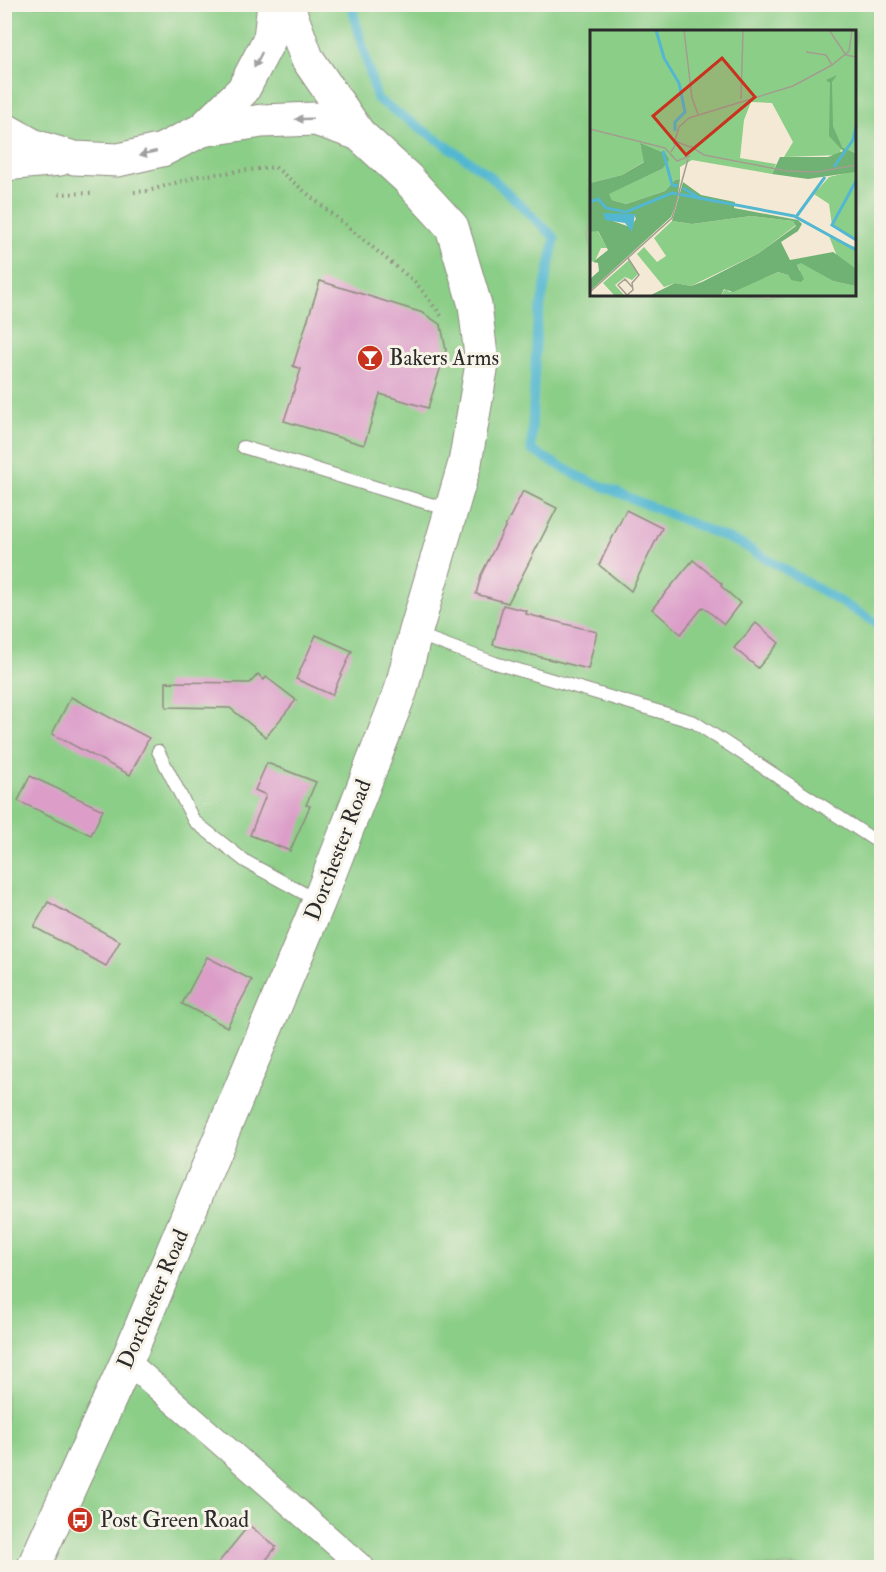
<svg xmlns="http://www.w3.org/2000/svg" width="886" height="1572" font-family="'IM FELL Double Pica',serif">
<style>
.green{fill:#8bce87;stroke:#5b7c59;stroke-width:1.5;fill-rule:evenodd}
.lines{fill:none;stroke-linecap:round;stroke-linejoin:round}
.stream{stroke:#53b7d1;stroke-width:9}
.building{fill:#dc9ec9}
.lane-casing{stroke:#8f8a80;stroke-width:14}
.street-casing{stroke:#8f8a80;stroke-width:26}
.secondary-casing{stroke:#8f8a80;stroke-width:35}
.highway-casing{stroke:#8f8a80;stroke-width:35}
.path{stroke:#8f8a80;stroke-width:4;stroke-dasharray:1.5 4.5;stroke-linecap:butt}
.lane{stroke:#fff;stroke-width:12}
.street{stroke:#fff;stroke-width:24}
.secondary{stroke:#fff;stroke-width:33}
.highway{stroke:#fff;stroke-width:33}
.oneway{fill:#a0a0a0}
.labels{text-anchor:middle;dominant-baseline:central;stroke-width:6;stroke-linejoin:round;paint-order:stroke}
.poi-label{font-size:22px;fill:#2b2b2b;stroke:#f7f3e8;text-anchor:start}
.street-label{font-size:22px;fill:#2b2b2b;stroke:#f7f3e8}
.inset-river{fill:none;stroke:#53b7d1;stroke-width:3}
.inset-road{fill:none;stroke:#a39d90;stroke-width:1.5}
.view{fill:#c8321e;fill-opacity:0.15;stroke:#c8321e;stroke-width:3}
.inset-edge{fill:none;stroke:#2b2b2b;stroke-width:3}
</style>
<rect width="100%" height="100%" fill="#f7f3e8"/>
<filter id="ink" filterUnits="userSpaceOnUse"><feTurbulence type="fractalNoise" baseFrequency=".0167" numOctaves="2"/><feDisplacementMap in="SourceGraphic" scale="12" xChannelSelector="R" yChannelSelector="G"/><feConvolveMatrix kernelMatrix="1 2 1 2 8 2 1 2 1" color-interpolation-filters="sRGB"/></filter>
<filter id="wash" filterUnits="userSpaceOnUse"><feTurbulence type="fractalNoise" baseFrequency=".008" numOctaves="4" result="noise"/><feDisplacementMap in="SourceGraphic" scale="24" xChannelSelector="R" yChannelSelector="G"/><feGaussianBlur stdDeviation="1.35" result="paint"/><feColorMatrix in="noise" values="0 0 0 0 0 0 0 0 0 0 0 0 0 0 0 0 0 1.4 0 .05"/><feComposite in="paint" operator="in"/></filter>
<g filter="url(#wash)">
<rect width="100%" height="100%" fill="#f3e9d4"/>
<path class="green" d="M 5,5 L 881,5 L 881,1567 L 5,1567 ZM 592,32 L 854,32 L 854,294 L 592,294 Z"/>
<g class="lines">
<path class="stream" d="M 351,4 L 377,99 L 487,173 L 555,238 L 537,324 L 531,450 L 580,477 L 741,544 L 882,626"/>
</g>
<g id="blocks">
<g class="building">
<path d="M 320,281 L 423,313 L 441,325 L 446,350 L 428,408 L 380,394 L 364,445 L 284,421 L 301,369 L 293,366 Z"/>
<path d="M 523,491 L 557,508 L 508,603 L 476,594 L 481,575 Z"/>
<path d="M 626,510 L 662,528 L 631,591 L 599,565 Z"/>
<path d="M 693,560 L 722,584 L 721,586 L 740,603 L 724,624 L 703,607 L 681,634 L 652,609 Z"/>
<path d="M 503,605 L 527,611 L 526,614 L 597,632 L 588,669 L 493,645 Z"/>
<path d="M 756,623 L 779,643 L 758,668 L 734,648 Z"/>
<path d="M 316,635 L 352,651 L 332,695 L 296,679 Z"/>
<path d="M 258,674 L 264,680 L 266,677 L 296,700 L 266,737 L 230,708 L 166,707 L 166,682 L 250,683 Z"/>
<path d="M 71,697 L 149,738 L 130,775 L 52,734 Z"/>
<path d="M 267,763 L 316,782 L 306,805 L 310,806 L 290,851 L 250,835 L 266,795 L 255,790 Z"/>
<path d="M 30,776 L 103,810 L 91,835 L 18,801 Z"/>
<path d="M 48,902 L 120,941 L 106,966 L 34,927 Z"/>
<path d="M 207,957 L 252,980 L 227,1027 L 182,1004 Z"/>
<path d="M 249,1525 L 276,1547 L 260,1568 L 214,1568 Z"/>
</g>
</g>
</g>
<g filter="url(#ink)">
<use href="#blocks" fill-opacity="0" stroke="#8f8a80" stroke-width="1.5"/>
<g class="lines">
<g class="lane-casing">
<g id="lane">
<path d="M 243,447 L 450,510"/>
<path d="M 416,634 L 495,663 L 694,722 L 882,845"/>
<path d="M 158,751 L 194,821 L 245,861 L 318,901"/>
</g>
</g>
<g class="street-casing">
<path id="street" d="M 127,1361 L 363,1568"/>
</g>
<g class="secondary-casing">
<g id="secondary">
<path d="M 202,130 L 262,121 L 315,119 L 359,134"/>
<path d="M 33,1568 L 127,1361 L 319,901 L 401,690 L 415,634 L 465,463 L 482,364 L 475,305 L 452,227 L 407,178 L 359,134 L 307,58 L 287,4"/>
</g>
</g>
<g class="highway-casing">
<g id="highway">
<path d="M 4,129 L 34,146 L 74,158 L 118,160 L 162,150 L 202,130 L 243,90 L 270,38 L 274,4"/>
<path d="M 4,164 L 60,159"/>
</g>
</g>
<g class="path">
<path d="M 134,192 L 148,191 L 199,176 L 275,167 L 416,283 L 443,318"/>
<path d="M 59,194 L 91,193"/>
</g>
<use href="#lane" class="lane"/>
<use href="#street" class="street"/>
<use href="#secondary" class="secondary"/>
<use href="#highway" class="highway"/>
</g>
<defs><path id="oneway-solid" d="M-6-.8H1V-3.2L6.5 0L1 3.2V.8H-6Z" transform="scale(1.5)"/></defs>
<g class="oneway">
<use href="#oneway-solid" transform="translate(258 60) rotate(117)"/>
<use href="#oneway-solid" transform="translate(304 119) rotate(178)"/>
<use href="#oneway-solid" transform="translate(148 153) rotate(167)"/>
</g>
</g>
<defs>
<g id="bar-disc" transform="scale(1.35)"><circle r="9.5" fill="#c8321e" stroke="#f7f3e8"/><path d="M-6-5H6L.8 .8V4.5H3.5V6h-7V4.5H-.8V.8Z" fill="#fff"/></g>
<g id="bus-disc" transform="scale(1.35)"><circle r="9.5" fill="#c8321e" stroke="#f7f3e8"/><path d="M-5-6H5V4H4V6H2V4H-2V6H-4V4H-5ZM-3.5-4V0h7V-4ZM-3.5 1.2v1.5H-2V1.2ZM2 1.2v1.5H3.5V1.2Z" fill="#fff"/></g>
</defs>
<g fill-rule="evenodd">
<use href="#bar-disc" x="370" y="358"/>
<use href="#bus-disc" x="80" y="1520"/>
</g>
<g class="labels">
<g class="poi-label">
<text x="389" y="358">Bakers Arms</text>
<text x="100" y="1520">Post Green Road</text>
</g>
<g class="street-label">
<text transform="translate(338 850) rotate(-69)">Dorchester Road</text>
<text transform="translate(153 1299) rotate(-67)">Dorchester Road</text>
</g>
</g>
<g transform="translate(590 30)">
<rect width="266" height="266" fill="#f3e9d4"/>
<path d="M 0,0 L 265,0 L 265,123 L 252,117 L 249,125 L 194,127 L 203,112 L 182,73 L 161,72 L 154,90 L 150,128 L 186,134 L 182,144 L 102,130 L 90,137 L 90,149 L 85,150 L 75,161 L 36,174 L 22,170 L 18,164 L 72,139 L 50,114 L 55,131 L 32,145 L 0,153 ZM 265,141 L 265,210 L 242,195 L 239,174 L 224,164 L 239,147 ZM 161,186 L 203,191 L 206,195 L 169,223 L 101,256 L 85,253 L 74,257 L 47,224 L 54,217 L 67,232 L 76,226 L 64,208 L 82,191 L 102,194 ZM 7,200 L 17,218 L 11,218 L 5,231 L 0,232 L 0,202 ZM 239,206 L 265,217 L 265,238 L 248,229 ZM 39,230 L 48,244 L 42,250 L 35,247 L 25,255 L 34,265 L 24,265 L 13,253 ZM 211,232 L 243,251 L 265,256 L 265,265 L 131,265 L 135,259 L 140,262 L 188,242 L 198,245 L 201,250 L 210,240 L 207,235 Z" fill="#8bce87"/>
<path d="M 247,45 L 242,52 L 243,96 L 252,117 L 265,123 L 265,142 L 218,149 L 182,144 L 190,127 L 238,127 L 253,121 L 239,106 L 240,53 L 236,50 ZM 50,113 L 76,124 L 79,130 L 72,139 L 19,164 L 22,170 L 36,174 L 75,161 L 85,150 L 90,149 L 87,171 L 81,187 L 0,261 L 0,249 L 9,241 L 8,233 L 3,232 L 18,220 L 8,201 L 0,202 L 0,153 L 32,145 L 54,132 ZM 23,184 L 44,184 L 46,189 L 40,197 L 20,190 ZM 93,152 L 111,165 L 145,172 L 144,178 L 208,190 L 212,194 L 208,201 L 191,212 L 200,230 L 243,222 L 265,238 L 265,256 L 243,251 L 211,233 L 207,235 L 214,249 L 211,252 L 201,250 L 198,245 L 188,242 L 143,262 L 134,259 L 131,265 L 61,265 L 85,253 L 101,256 L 112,252 L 169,223 L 206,196 L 203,191 L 161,186 L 102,194 L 82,191 Z" fill="#70b174" fill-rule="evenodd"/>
<path d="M 13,183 L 45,184 L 42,202 L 35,193 L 15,190 Z" fill="#53b7d1"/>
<path class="inset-river" d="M 66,0 L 74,28 L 89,53 L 95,82 L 85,92 L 85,101M 73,121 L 82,155 L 88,156M 244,137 L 263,110 L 266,96M 266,151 L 242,195 L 266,210M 93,158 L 111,169M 0,172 L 8,169 L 16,178 L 36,182 L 82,163 L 93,165 L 204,186 L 266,220M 206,187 L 235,147"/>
<path class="inset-road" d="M 94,0 L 102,68 L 108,84M 239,0 L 256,25 L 266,27M 216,22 L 236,25 L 242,35M 151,69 L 153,0M 0,99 L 75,118 L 87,131 L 100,126M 84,114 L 89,97 L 99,88 L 203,56 L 242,35 L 259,21 L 262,0M 100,116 L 114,125 L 197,141 L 227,142 L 266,135M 81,122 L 87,112 L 100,117M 38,228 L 49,245 L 42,253 L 43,260 L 37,265 L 28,255 L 35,249 L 42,257M 0,262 L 82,188 L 98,129"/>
<path class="view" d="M 132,28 L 165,67 L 96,125 L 63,86 Z"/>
<rect width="266" height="266" class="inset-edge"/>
</g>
<rect width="886" height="1572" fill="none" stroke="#f7f3e8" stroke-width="24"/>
</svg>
